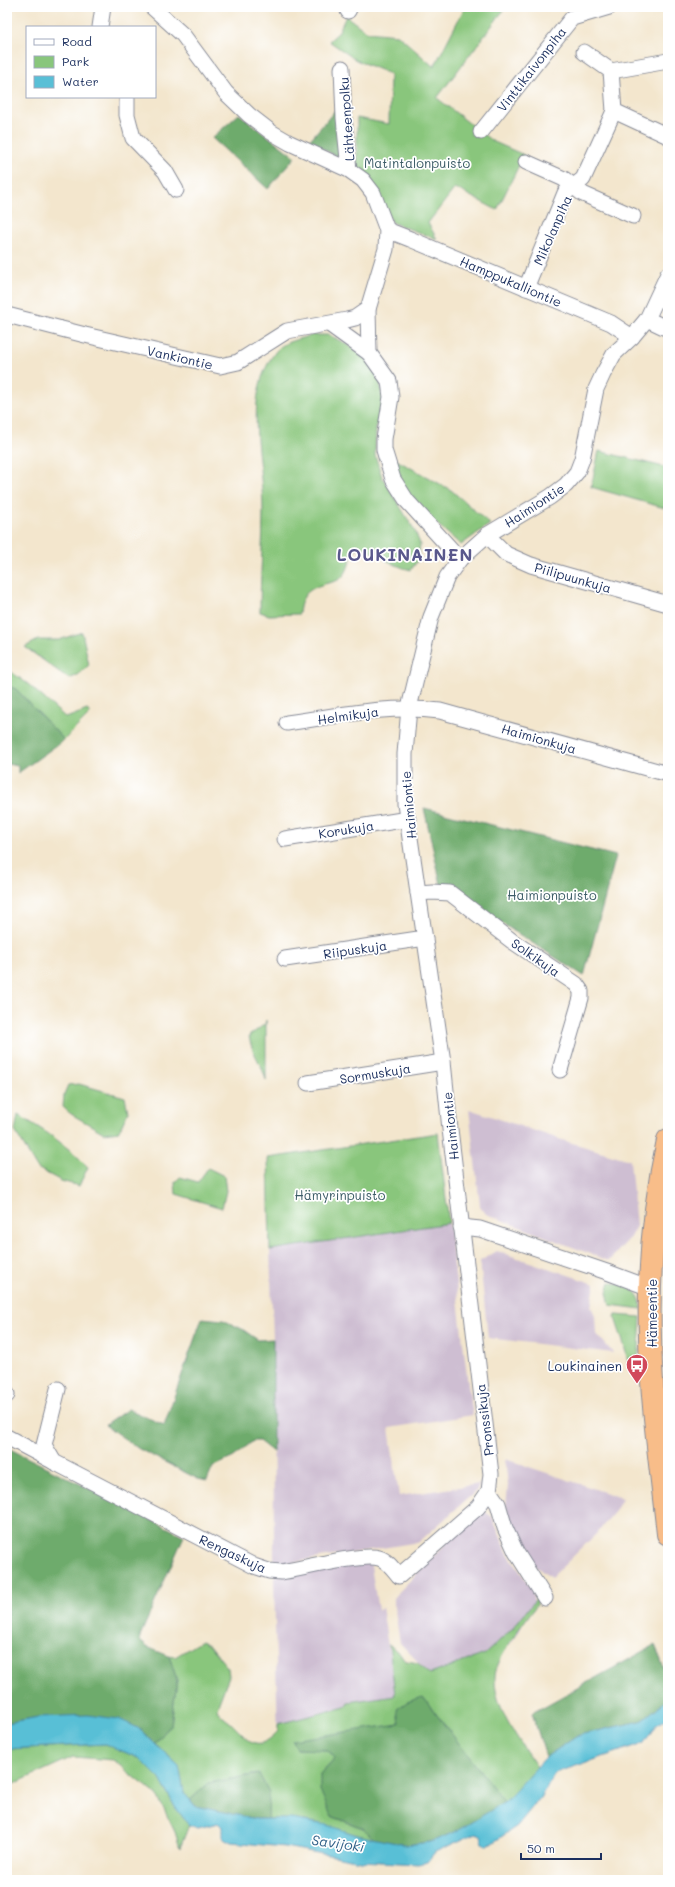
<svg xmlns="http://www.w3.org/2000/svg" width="675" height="1887" font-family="Mali,sans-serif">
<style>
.industrial{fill:#cebed2}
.green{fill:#89c67c;stroke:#527a6d}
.forest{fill:#6eab6c;stroke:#446d65}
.water{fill:#59bfd6;stroke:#3a779a}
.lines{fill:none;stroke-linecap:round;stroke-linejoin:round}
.minor-casing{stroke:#878a96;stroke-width:17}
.highway-casing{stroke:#878a96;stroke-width:24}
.minor{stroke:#fff;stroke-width:15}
.highway{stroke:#f8bd89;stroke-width:22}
.labels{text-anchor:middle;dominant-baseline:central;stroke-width:3.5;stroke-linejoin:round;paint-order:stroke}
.street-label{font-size:13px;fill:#1b2f5e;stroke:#fff}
.park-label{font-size:13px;fill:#3c5c67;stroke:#fff}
.poi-label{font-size:13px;fill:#1b2f5e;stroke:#fff;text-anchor:end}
.water-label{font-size:14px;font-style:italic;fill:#316188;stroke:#fff}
.district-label{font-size:17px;font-weight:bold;letter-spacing:1px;fill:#59588c;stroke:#fff}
</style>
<rect width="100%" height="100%" fill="#fff"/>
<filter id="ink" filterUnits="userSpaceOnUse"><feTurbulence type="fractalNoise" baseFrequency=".025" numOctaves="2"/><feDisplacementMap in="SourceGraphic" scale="8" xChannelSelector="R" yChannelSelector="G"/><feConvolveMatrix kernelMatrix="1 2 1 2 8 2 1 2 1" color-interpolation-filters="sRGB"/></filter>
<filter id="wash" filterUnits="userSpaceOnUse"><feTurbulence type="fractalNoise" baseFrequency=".012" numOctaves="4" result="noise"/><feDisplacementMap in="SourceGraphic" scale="16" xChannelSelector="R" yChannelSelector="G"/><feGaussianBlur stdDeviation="0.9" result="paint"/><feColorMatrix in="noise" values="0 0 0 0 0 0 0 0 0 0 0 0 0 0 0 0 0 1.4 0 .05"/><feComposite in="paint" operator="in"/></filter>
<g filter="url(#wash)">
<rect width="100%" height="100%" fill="#f3e6cd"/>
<g class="industrial">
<path d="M 469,1109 L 562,1140 L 630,1160 L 636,1226 L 629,1239 L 609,1261 L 486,1214 L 480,1206 Z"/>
<path d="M 449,1223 L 468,1385 L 473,1415 L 389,1428 L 399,1496 L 480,1484 L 476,1491 L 419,1542 L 277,1565 L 274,1559 L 273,1339 L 270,1250 Z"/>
<path d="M 497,1251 L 595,1284 L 591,1307 L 595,1315 L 596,1333 L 613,1353 L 488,1338 L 480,1261 Z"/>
<path d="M 505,1459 L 622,1498 L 616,1510 L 596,1534 L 551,1578 L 530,1562 L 513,1536 L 506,1506 L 508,1485 Z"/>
<path d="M 483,1510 L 492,1517 L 507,1552 L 532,1590 L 534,1603 L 519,1632 L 495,1664 L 480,1727 L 400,1643 L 393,1598 L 470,1519 Z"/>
<path d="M 370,1560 L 378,1610 L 382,1607 L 400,1724 L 278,1742 L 274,1583 L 276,1575 Z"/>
</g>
<g class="green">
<path d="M 465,7 L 506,7 L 437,98 L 492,141 L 524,155 L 497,210 L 455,188 L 428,223 L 437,239 L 393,223 L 357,170 L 357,118 L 389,124 L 390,74 L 356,60 L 329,41 L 338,33 L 346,16 L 367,32 L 398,35 L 434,67 Z"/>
<path d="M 312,335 L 329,335 L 350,346 L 372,364 L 380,381 L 383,400 L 376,429 L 375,455 L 382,477 L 415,531 L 420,544 L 418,560 L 411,570 C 391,566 377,552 358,547 C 348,556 351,571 340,579 C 337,581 332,582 328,583 C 310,588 301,593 299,614 L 269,615 L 260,612 C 260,578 263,544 263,511 C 263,459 241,396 276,351 C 284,341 300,339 312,335 Z"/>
<path d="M 599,451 L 668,468 L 668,509 L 591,487 Z"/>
<path d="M 391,457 L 451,490 L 490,524 L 461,545 L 416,506 L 399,482 Z"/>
<path d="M 82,632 L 89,665 L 78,675 L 69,679 L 25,647 L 38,640 L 59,640 Z"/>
<path d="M 7,669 L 28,684 L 66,718 L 87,710 L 91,713 L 64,740 L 16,689 L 7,686 Z"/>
<path d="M 266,1020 L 266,1080 C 262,1064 251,1052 249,1036 L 265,1024 Z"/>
<path d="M 79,1084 L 125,1097 L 128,1112 L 119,1131 L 104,1133 L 71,1114 L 63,1107 L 64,1094 L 68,1085 Z"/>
<path d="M 18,1115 C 44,1130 67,1145 88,1167 L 79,1186 L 61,1181 L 37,1168 L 15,1131 Z"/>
<path d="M 438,1133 L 449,1223 L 270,1250 L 268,1158 Z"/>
<path d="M 208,1168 L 224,1176 L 226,1191 L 222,1208 L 176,1194 L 175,1182 L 180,1177 L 198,1182 Z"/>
<path d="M 610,1282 C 629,1287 639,1288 642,1309 L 610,1305 L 607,1292 Z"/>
<path d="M 616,1315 L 641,1317 L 638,1364 L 629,1366 L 624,1345 L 615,1318 Z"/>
<path d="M 539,1595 L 537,1604 C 523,1624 506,1645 497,1667 C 486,1698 521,1743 537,1767 L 505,1803 L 423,1697 L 400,1724 L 297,1749 L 328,1750 L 335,1758 L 320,1774 L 331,1816 L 363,1828 L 374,1839 C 358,1836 343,1830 328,1826 C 309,1820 288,1819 268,1819 L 269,1792 L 258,1774 L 209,1783 L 190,1800 L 184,1793 L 179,1766 L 155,1743 L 171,1725 L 177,1680 L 169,1656 L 175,1657 L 201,1641 L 209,1645 L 228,1668 L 229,1676 L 217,1708 L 219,1713 C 223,1717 227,1720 231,1723 C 249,1741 257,1754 278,1731 L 278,1724 L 345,1707 L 348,1702 L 395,1695 L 389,1644 L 407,1661 L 418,1663 L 430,1674 L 485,1654 L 512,1629 Z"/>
<path d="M 105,1744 L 139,1758 L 160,1779 L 175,1807 L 189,1825 L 180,1848 L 175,1832 L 157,1795 L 113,1760 L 73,1757 L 7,1787 L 7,1749 Z"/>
</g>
<g class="forest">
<path d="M 338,107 L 343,160 L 309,141 Z"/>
<path d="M 239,114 L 295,157 L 268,189 L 212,138 Z"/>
<path d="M 7,686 L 16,689 L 64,740 L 18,773 L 18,766 L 7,764 Z"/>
<path d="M 424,808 L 616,856 L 584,976 L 492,917 L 463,891 L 441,885 Z"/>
<path d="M 202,1318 L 223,1320 L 242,1329 L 258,1340 L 273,1339 L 273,1452 L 259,1441 L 253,1441 L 234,1457 L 213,1467 L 207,1481 L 198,1479 L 139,1449 L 105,1425 L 128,1409 L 164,1425 Z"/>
<path d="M 7,1445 L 12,1450 L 184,1536 L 140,1636 L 140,1641 L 147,1647 L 169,1656 L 177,1680 L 171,1725 L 155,1743 L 138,1728 L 38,1717 L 7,1723 Z"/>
<path d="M 655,1645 L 668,1678 L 668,1699 L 641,1721 L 579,1735 L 546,1757 L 532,1713 Z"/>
<path d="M 423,1697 L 505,1803 L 455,1832 L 431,1842 L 406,1845 L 374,1839 L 363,1828 L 331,1816 L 320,1790 L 320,1774 L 335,1758 L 328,1750 L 297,1749 L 292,1740 L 399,1724 L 397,1709 L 407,1702 Z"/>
<path d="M 259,1774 L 269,1792 L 268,1819 L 256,1819 L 195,1806 L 190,1800 L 209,1783 Z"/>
</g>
<path class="water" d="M 668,1699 L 668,1718 L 655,1726 L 644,1743 L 555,1773 L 540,1798 L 517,1826 L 488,1846 L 483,1843 L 481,1835 L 476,1833 L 435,1852 L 427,1862 L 419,1864 L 361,1861 L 285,1847 L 231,1842 L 222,1837 L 222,1827 L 218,1823 L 198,1828 L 189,1825 L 175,1807 L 160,1779 L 139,1758 L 105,1744 L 7,1749 L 7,1723 L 38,1717 L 88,1715 L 119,1719 L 138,1728 L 179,1766 L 184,1792 L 195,1806 L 256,1819 L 291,1819 L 327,1825 L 357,1835 L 406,1845 L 431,1842 L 455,1832 L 505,1802 L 546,1757 L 579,1735 L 641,1721 Z"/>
</g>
<g filter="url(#ink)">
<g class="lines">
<g class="minor-casing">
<g id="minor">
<path d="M 152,7 L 183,35 L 226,93 L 249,115 L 271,132 L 290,143 L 349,170 L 363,180 L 373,193 L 387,230 L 386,249 L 368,309 L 369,353 L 389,381 L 391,397 L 384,439 L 384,450 L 393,479 L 407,501 L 460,559"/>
<path d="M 348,11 L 350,7"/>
<path d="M 100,27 L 103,7"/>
<path d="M 584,52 L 611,71 L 614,111 L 668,136"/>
<path d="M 342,68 L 344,118 L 349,170"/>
<path d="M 611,71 L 668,61"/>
<path d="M 127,97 L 127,115 L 133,138 L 165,171 L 176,190"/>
<path d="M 481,132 L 572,18 L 609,7"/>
<path d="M 526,162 L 564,179 L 583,194 L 633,216"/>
<path d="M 387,230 L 410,239 L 611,323 L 632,337"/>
<path d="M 526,288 L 565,193 L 583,179 L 614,111"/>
<path d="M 7,315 L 85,335 L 220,366 L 238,362 L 287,331 L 347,320 L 355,318 L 368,309"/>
<path d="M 647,319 L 668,329"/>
<path d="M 329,324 L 369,353"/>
<path d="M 487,535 L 506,554 L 531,565 L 668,604"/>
<path d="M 287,723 C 337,716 389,704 440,711 L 668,774"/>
<path d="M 285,839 L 408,819"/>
<path d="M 418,893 L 432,892 L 450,893 L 512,941 L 576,984 L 581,991 L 581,998 L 560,1070"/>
<path d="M 285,959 L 425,938"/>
<path d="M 308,1083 L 443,1062"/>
<path d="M 461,1227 L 480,1229 L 607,1272 L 650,1288"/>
<path d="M 58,1389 L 44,1445 L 54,1462 L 254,1566 L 269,1571 L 281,1572 C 301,1569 362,1553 379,1558 C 387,1560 394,1570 399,1576 L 478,1507 L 489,1491"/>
<path d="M 7,1395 L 7,1394"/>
<path d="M 7,1437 L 54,1462"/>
<path d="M 545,1598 L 516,1552 L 505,1528 L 498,1504 L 489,1491 L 491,1474 L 450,1129 L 443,1062 L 405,804 L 405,754 L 409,708 L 431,617 L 447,577 L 460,559 L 487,535 L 550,497 L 566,485 L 577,472 L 582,459 L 596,389 L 603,374 L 614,354 L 632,337 L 647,319 L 668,274"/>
</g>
</g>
<g class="highway-casing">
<path id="highway" d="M 668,1140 C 654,1204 648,1271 650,1336 C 651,1402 661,1468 668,1534"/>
</g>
<use href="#minor" class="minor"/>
<use href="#highway" class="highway"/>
</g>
</g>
<defs>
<g id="bus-pin" transform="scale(1.15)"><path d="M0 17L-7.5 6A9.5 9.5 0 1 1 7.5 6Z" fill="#d1495b" stroke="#fff"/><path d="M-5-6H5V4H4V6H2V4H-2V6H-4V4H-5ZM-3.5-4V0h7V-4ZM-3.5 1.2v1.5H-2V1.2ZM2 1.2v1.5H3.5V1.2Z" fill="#fff"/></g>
</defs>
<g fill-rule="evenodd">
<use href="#bus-pin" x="637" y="1365"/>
</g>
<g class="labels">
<g class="street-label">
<text transform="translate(531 69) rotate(-52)">Vinttikaivonpiha</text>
<text transform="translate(346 119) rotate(-94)">Lähteenpolku</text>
<text transform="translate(552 230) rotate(-66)">Mikolanpiha</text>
<text transform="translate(511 281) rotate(23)">Hamppukalliontie</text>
<text transform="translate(180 357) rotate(13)">Vankiontie</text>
<text transform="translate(534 505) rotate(-33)">Haimiontie</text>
<text transform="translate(573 577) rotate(16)">Piilipuunkuja</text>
<text transform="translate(348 715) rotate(-8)">Helmikuja</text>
<text transform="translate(539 738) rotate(16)">Haimionkuja</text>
<text transform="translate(408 805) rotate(-95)">Haimiontie</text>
<text transform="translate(346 829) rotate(-9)">Korukuja</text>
<text transform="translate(355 949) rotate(-8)">Riipuskuja</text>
<text transform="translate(536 957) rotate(35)">Solkikuja</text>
<text transform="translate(375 1073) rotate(-9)">Sormuskuja</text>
<text transform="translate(450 1126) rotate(-96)">Haimiontie</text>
<text transform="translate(651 1313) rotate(-90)">Hämeentie</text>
<text transform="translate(484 1420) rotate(-97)">Pronssikuja</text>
<text transform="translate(233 1553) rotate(25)">Rengaskuja</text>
</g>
<g class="park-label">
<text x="417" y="162">Matintalonpuisto</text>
<text x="552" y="894">Haimionpuisto</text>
<text x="340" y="1194">Hämyrinpuisto</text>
</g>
<g class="poi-label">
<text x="622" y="1365">Loukinainen</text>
</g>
<g class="water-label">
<text transform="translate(338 1843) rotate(8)">Savijoki</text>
</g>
<g class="district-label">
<text x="405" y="554">LOUKINAINEN</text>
</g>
</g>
<rect width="675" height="1887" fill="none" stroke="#fff" stroke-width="24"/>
<rect x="26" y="26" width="130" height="72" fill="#ffffff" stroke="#a4acbf"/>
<rect x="34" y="39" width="20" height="6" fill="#ffffff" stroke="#a4acbf"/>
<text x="62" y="46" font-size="12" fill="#1b2f5e">Road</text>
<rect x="34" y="56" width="20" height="12" fill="#89c67c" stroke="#a4acbf"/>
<text x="62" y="66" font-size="12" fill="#1b2f5e">Park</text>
<rect x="34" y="76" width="20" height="12" fill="#59bfd6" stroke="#a4acbf"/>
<text x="62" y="86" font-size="12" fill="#1b2f5e">Water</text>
<path d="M521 1853v6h80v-6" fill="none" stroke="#1b2f5e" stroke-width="2"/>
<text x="527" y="1853" font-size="12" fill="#1b2f5e" stroke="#ffffff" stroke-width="3" paint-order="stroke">50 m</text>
</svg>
